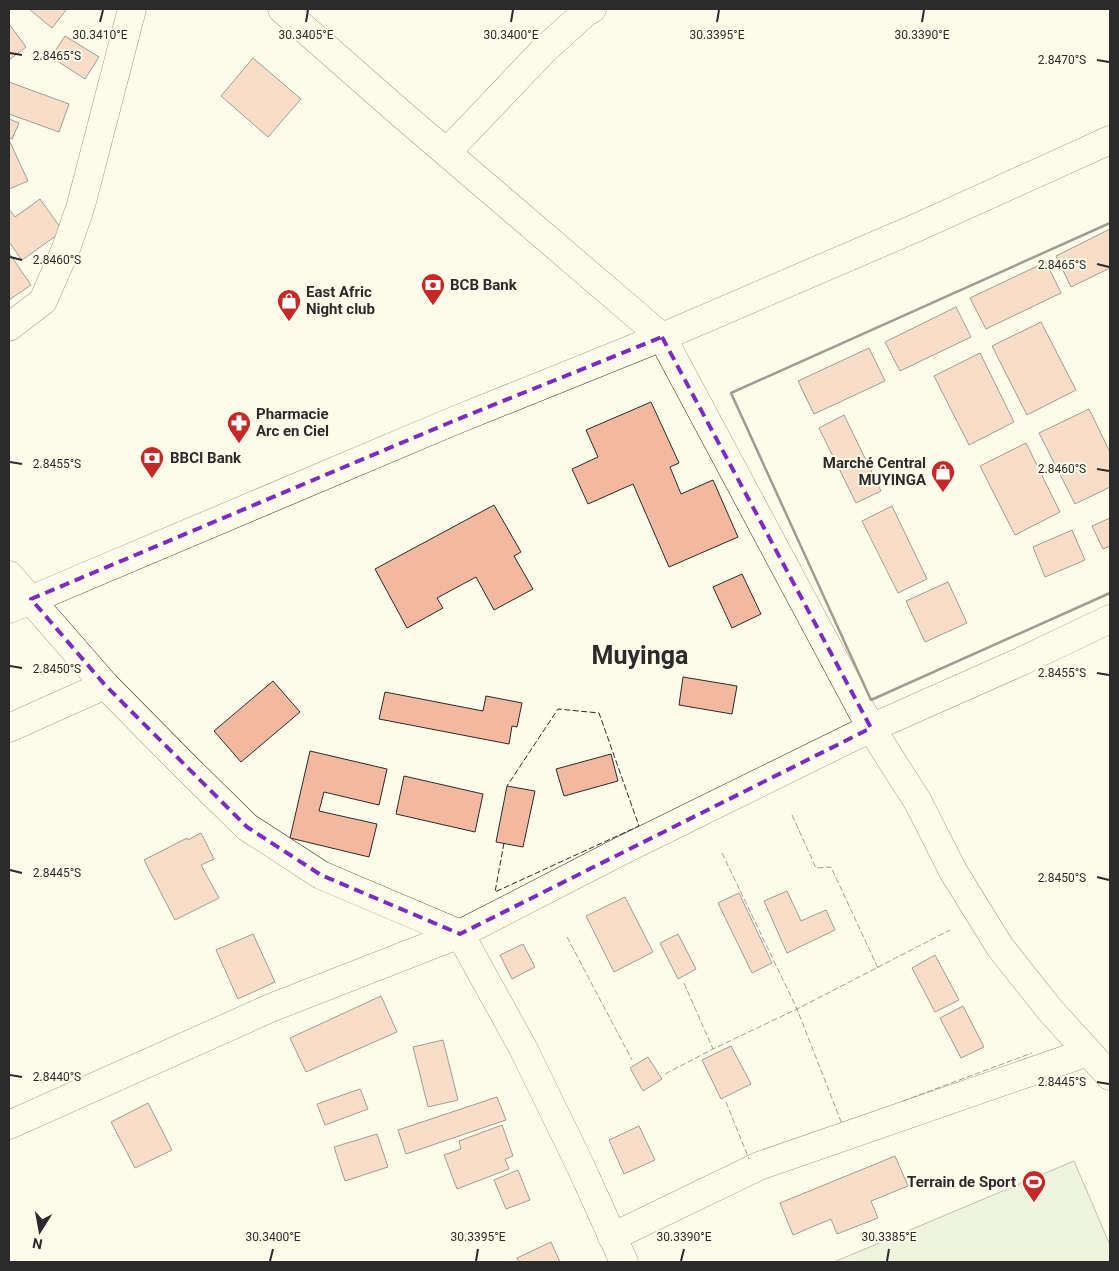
<svg xmlns="http://www.w3.org/2000/svg" width="1119" height="1271" font-family="Roboto,sans-serif">
<style>
.green{fill:#deebd1;stroke:#74746e}
.building{fill:#f2b8a0;stroke:#2b2b2b}
.lines{fill:none;stroke-linecap:round;stroke-linejoin:round}
.minor-casing{stroke:#2b2b2b;stroke-width:29}
.major-casing{stroke:#2b2b2b;stroke-width:29}
.minor{stroke:#fdfbea;stroke-width:28}
.major{stroke:#fdfbea;stroke-width:28}
.fence{stroke:#2b2b2b;stroke-width:1;stroke-dasharray:6 2.5;stroke-linecap:butt}
.wall{stroke:#2b2b2b;stroke-width:2.5}
.marked{fill:none;stroke:#7b2cbf;stroke-width:4;stroke-dasharray:10 6;stroke-linejoin:round}
.ticks{fill:none;stroke:#2b2b2b;stroke-width:2}
.labels{text-anchor:middle;dominant-baseline:central;stroke-width:4;stroke-linejoin:round;paint-order:stroke}
.poi-label{font-size:15px;font-weight:bold;fill:#2b2b2b;stroke:#fdfbea;text-anchor:start}
.town-label{font-size:25px;font-weight:bold;fill:#2b2b2b;stroke:#fdfbea}
.ticks-label{font-size:12px;text-anchor:middle;fill:#2b2b2b;stroke:#fdfbea;stroke-width:4;stroke-linejoin:round;paint-order:stroke}
</style>
<rect width="100%" height="100%" fill="#fdfbea"/>
<path class="green" d="M 1074,1161 L 1110,1245 L 1110,1262 L 834,1262 Z"/>
<g class="building">
<path d="M 29,9 L 67,9 L 52,28 Z"/>
<path d="M 9,24 L 26,47 L 9,60 Z"/>
<path d="M 65,36 L 99,57 L 85,79 L 51,57 Z"/>
<path d="M 253,58 L 301,99 L 268,137 L 221,96 Z"/>
<path d="M 9,82 L 69,104 L 59,132 L 9,114 Z"/>
<path d="M 9,119 L 19,123 L 12,139 L 9,138 Z"/>
<path d="M 9,140 L 28,181 L 9,189 Z"/>
<path d="M 40,199 L 63,231 L 22,260 L 9,242 L 9,209 L 15,217 Z"/>
<path d="M 1110,229 L 1110,268 L 1071,287 L 1056,256 Z"/>
<path d="M 9,253 L 31,285 L 9,300 Z"/>
<path d="M 1046,262 L 1061,293 L 986,329 L 970,298 Z"/>
<path d="M 956,307 L 971,337 L 900,371 L 885,342 Z"/>
<path d="M 1041,322 L 1076,390 L 1027,415 L 992,346 Z"/>
<path d="M 869,348 L 885,381 L 814,414 L 798,381 Z"/>
<path d="M 980,353 L 1014,422 L 969,445 L 934,376 Z"/>
<path d="M 651,402 L 679,463 L 670,467 L 681,494 L 713,480 L 738,537 L 669,567 L 633,484 L 588,504 L 572,469 L 598,457 L 586,430 Z"/>
<path d="M 1089,409 L 1110,452 L 1110,487 L 1075,504 L 1039,433 Z"/>
<path d="M 844,415 L 881,491 L 856,503 L 819,428 Z"/>
<path d="M 1026,443 L 1060,512 L 1015,535 L 980,466 Z"/>
<path d="M 494,505 L 521,552 L 514,556 L 533,589 L 494,610 L 476,577 L 437,598 L 443,608 L 407,628 L 375,569 Z"/>
<path d="M 892,506 L 927,579 L 898,593 L 862,521 Z"/>
<path d="M 1110,518 L 1110,546 L 1103,549 L 1092,526 Z"/>
<path d="M 1072,530 L 1085,560 L 1045,577 L 1033,547 Z"/>
<path d="M 742,574 L 761,614 L 732,628 L 713,587 Z"/>
<path d="M 948,582 L 967,623 L 925,642 L 906,601 Z"/>
<path d="M 683,677 L 737,686 L 732,714 L 679,705 Z"/>
<path d="M 273,681 L 300,712 L 241,762 L 214,731 Z"/>
<path d="M 385,692 L 483,711 L 486,696 L 522,703 L 517,727 L 512,726 L 509,744 L 379,719 Z"/>
<path d="M 310,751 L 387,769 L 379,805 L 324,792 L 319,811 L 377,824 L 369,857 L 290,838 Z"/>
<path d="M 611,754 L 618,781 L 564,796 L 556,769 Z"/>
<path d="M 404,776 L 483,794 L 475,832 L 396,814 Z"/>
<path d="M 507,786 L 535,791 L 523,847 L 496,842 Z"/>
<path d="M 201,833 L 214,859 L 201,865 L 219,898 L 175,920 L 144,860 L 187,838 L 188,840 Z"/>
<path d="M 787,891 L 801,921 L 826,910 L 835,930 L 787,953 L 764,901 Z"/>
<path d="M 739,893 L 772,963 L 752,973 L 718,903 Z"/>
<path d="M 625,897 L 653,952 L 614,972 L 586,916 Z"/>
<path d="M 253,934 L 275,982 L 238,999 L 216,950 Z"/>
<path d="M 678,934 L 696,969 L 678,979 L 660,943 Z"/>
<path d="M 523,944 L 535,967 L 512,979 L 500,955 Z"/>
<path d="M 935,955 L 959,1000 L 935,1012 L 912,968 Z"/>
<path d="M 381,996 L 397,1032 L 306,1072 L 290,1038 Z"/>
<path d="M 963,1006 L 984,1047 L 961,1058 L 940,1018 Z"/>
<path d="M 443,1040 L 458,1100 L 428,1107 L 413,1047 Z"/>
<path d="M 731,1046 L 751,1084 L 721,1099 L 702,1060 Z"/>
<path d="M 648,1057 L 662,1079 L 643,1091 L 630,1068 Z"/>
<path d="M 360,1089 L 368,1109 L 325,1125 L 317,1104 Z"/>
<path d="M 497,1097 L 506,1120 L 406,1154 L 398,1130 Z"/>
<path d="M 148,1103 L 172,1150 L 135,1168 L 111,1122 Z"/>
<path d="M 502,1125 L 513,1156 L 505,1159 L 509,1169 L 457,1189 L 444,1155 L 461,1149 L 459,1141 Z"/>
<path d="M 639,1126 L 655,1160 L 624,1174 L 609,1140 Z"/>
<path d="M 377,1134 L 388,1167 L 345,1181 L 334,1147 Z"/>
<path d="M 895,1156 L 908,1186 L 871,1201 L 878,1218 L 837,1234 L 831,1219 L 793,1235 L 780,1203 Z"/>
<path d="M 518,1170 L 530,1200 L 506,1209 L 494,1180 Z"/>
<path d="M 551,1242 L 560,1262 L 519,1262 L 517,1258 Z"/>
</g>
<g class="lines">
<g class="minor-casing">
<g id="minor">
<path d="M 282,9 L 398,111 L 662,337 L 871,728 L 918,802 L 953,871 L 1000,947 L 1050,1010 L 1110,1076"/>
<path d="M 447,152 L 544,50 L 586,12 L 592,9"/>
<path d="M 9,327 L 43,301 L 67,246 L 81,205 L 132,9"/>
<path d="M 9,575 L 105,685 L 187,768 L 247,827 L 321,875 L 460,934 L 523,1048 L 581,1167 L 624,1262"/>
<path d="M 9,728 L 105,685"/>
<path d="M 9,1125 L 273,1007 L 460,934 L 623,850 L 871,728 L 1022,661 L 1110,619"/>
<path d="M 612,1237 L 759,1166 L 1088,1052"/>
</g>
</g>
<g class="major-casing">
<path id="major" d="M 9,609 L 451,422 L 662,337 L 918,227 L 1110,140"/>
</g>
<use href="#minor" class="minor"/>
<use href="#major" class="major"/>
<g class="fence">
<path d="M 792,815 L 816,868 L 831,867 L 878,968"/>
<path d="M 504,843 L 495,892 L 639,826 L 599,713 L 558,709 L 507,786"/>
<path d="M 722,853 L 797,1009 L 842,1124"/>
<path d="M 567,937 L 632,1060"/>
<path d="M 684,983 L 713,1049"/>
<path d="M 665,1074 L 713,1049 L 797,1009 L 950,930"/>
<path d="M 903,1101 L 1032,1053"/>
<path d="M 726,1102 L 749,1159"/>
</g>
<path class="wall" d="M 1110,223 L 731,393 L 871,700 L 1110,593"/>
</g>
<path d="M0 0H1119V1271H0ZM 662,337 L 871,728 L 460,934 L 321,875 L 247,827 L 105,685 L 31,599 L 451,422 Z" fill="#fdfbea" fill-opacity=".55" fill-rule="evenodd"/>
<path class="marked" d="M 662,337 L 871,728 L 460,934 L 321,875 L 247,827 L 105,685 L 31,599 L 451,422 Z"/>
<path class="ticks" d="M 100,22 L 103,10M 306,22 L 308,10M 511,22 L 513,10M 717,22 L 719,10M 922,22 L 924,10M 10,53 L 22,55M 1097,60 L 1109,62M 10,257 L 22,260M 1097,264 L 1109,267M 10,462 L 22,464M 1097,469 L 1109,471M 10,666 L 22,668M 1097,673 L 1109,675M 10,870 L 22,873M 1097,877 L 1109,880M 10,1075 L 22,1077M 1097,1082 L 1109,1084M 270,1261 L 273,1249M 476,1261 L 478,1249M 681,1261 L 684,1249M 887,1261 L 889,1249"/>
<defs>
<g id="bank-pin" transform="scale(1.25)"><path d="M0 17L-7.5 6A9.5 9.5 0 1 1 7.5 6Z" fill="#c62828" stroke="#fdfbea"/><path d="M-6-4H6V4H-6ZM0-2.3a2.3 2.3 0 1 0 0 4.6a2.3 2.3 0 1 0 0-4.6Z" fill="#fff"/></g>
<g id="shop-pin" transform="scale(1.25)"><path d="M0 17L-7.5 6A9.5 9.5 0 1 1 7.5 6Z" fill="#c62828" stroke="#fdfbea"/><path d="M-5-2.5h2.3a2.7 3.5 0 0 1 5.4 0H5L5.5 6h-11ZM-1.5-2.5h3a1.5 2.3 0 0 0-3 0Z" fill="#fff"/></g>
<g id="pharmacy-pin" transform="scale(1.25)"><path d="M0 17L-7.5 6A9.5 9.5 0 1 1 7.5 6Z" fill="#c62828" stroke="#fdfbea"/><path d="M-2-6h4v4h4v4h-4v4h-4v-4h-4v-4h4Z" fill="#fff"/></g>
<g id="stadium-pin" transform="scale(1.25)"><path d="M0 17L-7.5 6A9.5 9.5 0 1 1 7.5 6Z" fill="#c62828" stroke="#fdfbea"/><path d="M0-5a6.5 5 0 1 0 0 10a6.5 5 0 1 0 0-10ZM-3.5-1.8h7v3.6h-7Z" fill="#fff"/></g>
</defs>
<g fill-rule="evenodd">
<use href="#bank-pin" x="433" y="285"/>
<use href="#shop-pin" x="289" y="301"/>
<use href="#pharmacy-pin" x="239" y="423"/>
<use href="#bank-pin" x="152" y="458"/>
<use href="#shop-pin" x="943" y="472"/>
<use href="#stadium-pin" x="1034" y="1182"/>
</g>
<g class="labels">
<g class="poi-label">
<text x="450" y="285">BCB Bank</text>
<text x="306" y="292">East Afric<tspan x="306" dy="17">Night club</tspan></text>
<text x="256" y="414">Pharmacie<tspan x="256" dy="17">Arc en Ciel</tspan></text>
<text x="170" y="458">BBCI Bank</text>
<text x="926" y="463" text-anchor="end">Marché Central<tspan x="926" dy="17">MUYINGA</tspan></text>
<text x="1016" y="1182" text-anchor="end">Terrain de Sport</text>
</g>
<g class="town-label">
<text x="640" y="655">Muyinga</text>
</g>
</g>
<g class="ticks-label">
<text x="100" y="39">30.3410°E</text>
<text x="306" y="39">30.3405°E</text>
<text x="511" y="39">30.3400°E</text>
<text x="717" y="39">30.3395°E</text>
<text x="922" y="39">30.3390°E</text>
<text x="57" y="60">2.8465°S</text>
<text x="1062" y="64">2.8470°S</text>
<text x="57" y="264">2.8460°S</text>
<text x="1062" y="269">2.8465°S</text>
<text x="57" y="468">2.8455°S</text>
<text x="1062" y="473">2.8460°S</text>
<text x="57" y="673">2.8450°S</text>
<text x="1062" y="677">2.8455°S</text>
<text x="57" y="877">2.8445°S</text>
<text x="1062" y="882">2.8450°S</text>
<text x="57" y="1081">2.8440°S</text>
<text x="1062" y="1086">2.8445°S</text>
<text x="273" y="1241">30.3400°E</text>
<text x="478" y="1241">30.3395°E</text>
<text x="684" y="1241">30.3390°E</text>
<text x="889" y="1241">30.3385°E</text>
</g>
<rect width="1119" height="1271" fill="none" stroke="#2b2b2b" stroke-width="20"/>
<g transform="translate(40 1231) rotate(191)" stroke="#fdfbea" stroke-width="4" paint-order="stroke">
<path d="M0-4L9 19L0 12L-9 19Z" fill="#2b2b2b"/>
<text y="-8" font-size="14" font-weight="bold" text-anchor="middle" fill="#2b2b2b">N</text>
</g>
</svg>
